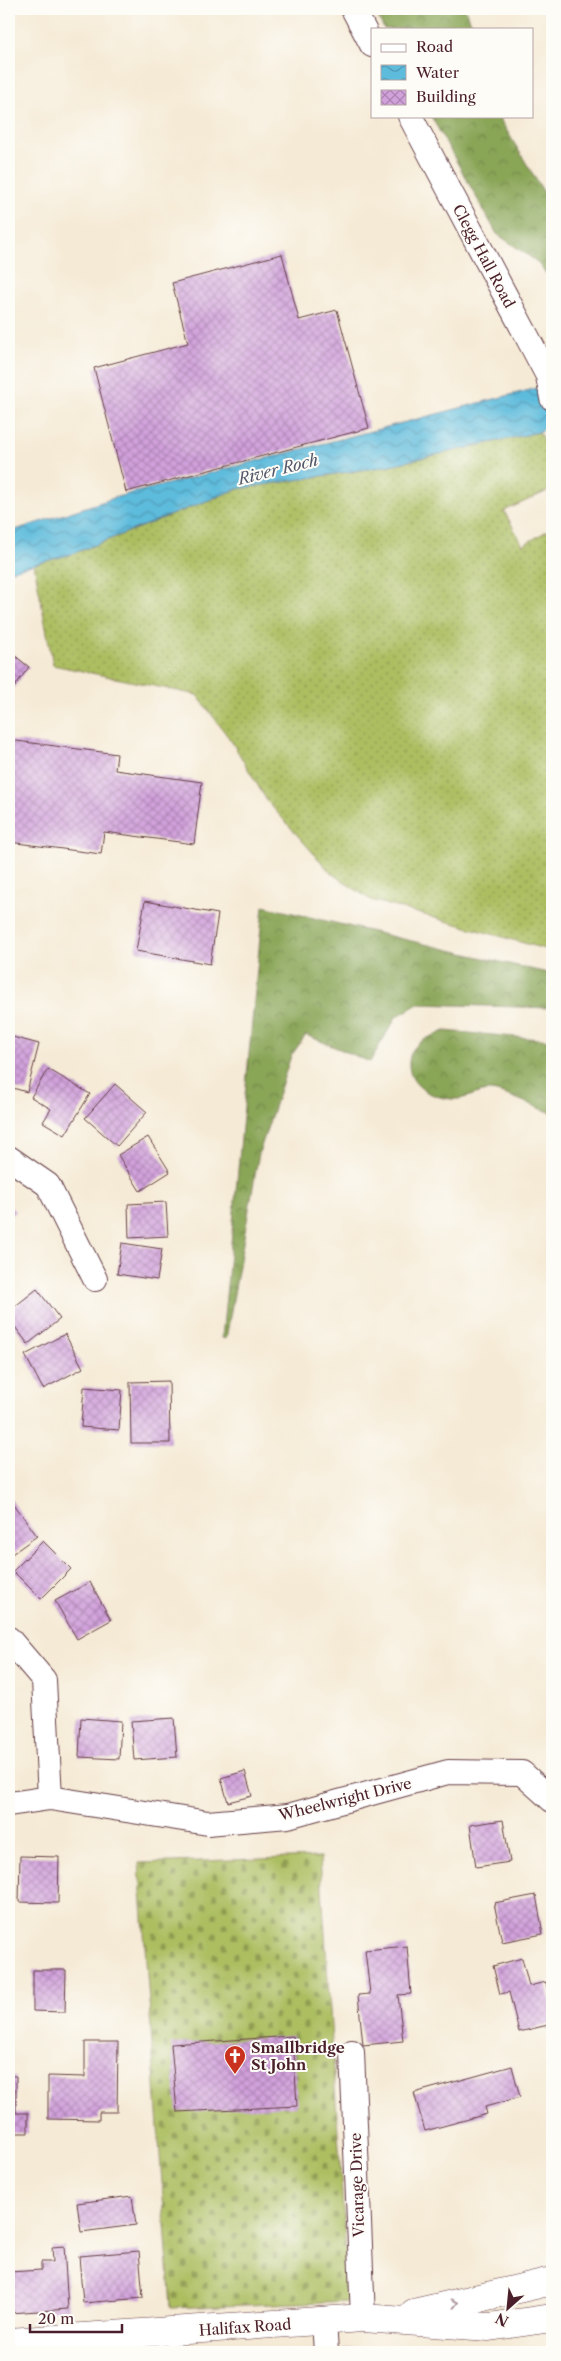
<svg xmlns="http://www.w3.org/2000/svg" width="561" height="2361" font-family="'Libre Caslon Text',serif">
<style>
.grass{fill:url(#grass-dots);stroke:#7b6e46}
.forest{fill:url(#forest-crowns);stroke:#6a6241}
.cemetery{fill:url(#cemetery-stones);stroke:#7b6e46}
.water{fill:url(#water-waves);stroke:#546d84}
.building{fill:url(#building-cross-hatch)}
.lines{fill:none;stroke-linecap:round;stroke-linejoin:round}
.minor-casing{stroke:#643d44;stroke-width:26}
.trunk-casing{stroke:#643d44;stroke-width:29}
.minor{stroke:#fff;stroke-width:24}
.trunk{stroke:#fff;stroke-width:28}
.oneway{stroke:#ae9aa0}
.labels{text-anchor:middle;dominant-baseline:central;stroke-width:4;stroke-linejoin:round;paint-order:stroke}
.street-label{font-size:15px;fill:#4a1f2b;stroke:#fdfcf7}
.poi-label{font-size:15px;font-weight:bold;fill:#4a1f2b;stroke:#fdfcf7;text-anchor:start}
.water-label{font-size:16px;font-style:italic;fill:#515669;stroke:#fdfcf7}
</style>
<defs>
<pattern id="grass-dots" width="8" height="8" patternUnits="userSpaceOnUse" patternTransform="scale(1.25)"><rect width="8" height="8" fill="#acbe61"/><path d="M2 2h.1M6 6h.1" fill="none" stroke="#8e9a50" stroke-width="1.8" stroke-linecap="round"/></pattern>
<pattern id="forest-crowns" width="20" height="18" patternUnits="userSpaceOnUse" patternTransform="scale(1.25)"><rect width="20" height="18" fill="#89a557"/><path d="M2 6a3 3 0 1 1 6 0M12 15a3 3 0 1 1 6 0" fill="none" stroke="#728648"/></pattern>
<pattern id="cemetery-stones" width="16" height="16" patternUnits="userSpaceOnUse" patternTransform="scale(1.25)"><rect width="16" height="16" fill="#acbe61"/><path d="M2 7V4a2 2 0 0 1 4 0v3zM10 15v-3a2 2 0 0 1 4 0v3z" fill="#8e9a50"/></pattern>
<pattern id="water-waves" width="16" height="10" patternUnits="userSpaceOnUse" patternTransform="scale(1.25)"><rect width="16" height="10" fill="#5dbbdc"/><path d="M0 5q4-4 8 0t8 0" fill="none" stroke="#4f97b3"/></pattern>
<pattern id="building-cross-hatch" width="8" height="8" patternUnits="userSpaceOnUse" patternTransform="scale(1.25)"><rect width="8" height="8" fill="#d1a1dc"/><path d="M0 0l8 8M0 8l8-8" fill="none" stroke="#ac83b3"/></pattern>
</defs>
<rect width="100%" height="100%" fill="#fdfcf7"/>
<filter id="ink" filterUnits="userSpaceOnUse"><feTurbulence type="fractalNoise" baseFrequency=".02" numOctaves="2"/><feDisplacementMap in="SourceGraphic" scale="10" xChannelSelector="R" yChannelSelector="G"/><feConvolveMatrix kernelMatrix="1 2 1 2 8 2 1 2 1" color-interpolation-filters="sRGB"/></filter>
<filter id="wash" filterUnits="userSpaceOnUse"><feTurbulence type="fractalNoise" baseFrequency=".0096" numOctaves="4" result="noise"/><feDisplacementMap in="SourceGraphic" scale="20" xChannelSelector="R" yChannelSelector="G"/><feGaussianBlur stdDeviation="1.12" result="paint"/><feColorMatrix in="noise" values="0 0 0 0 0 0 0 0 0 0 0 0 0 0 0 0 0 1.4 0 .05"/><feComposite in="paint" operator="in"/></filter>
<g filter="url(#wash)">
<rect width="100%" height="100%" fill="#f5ead5"/>
<path class="grass" d="M 539,432 L 552,457 L 552,489 L 504,511 L 523,545 L 552,528 L 552,951 L 371,900 L 331,873 L 267,801 L 232,742 L 197,695 L 53,665 L 34,564 L 72,554 L 237,489 L 381,467 Z"/>
<g class="forest">
<path d="M 374,9 L 465,9 L 474,29 L 384,29 Z"/>
<path d="M 431,116 L 498,116 L 552,206 L 552,281 L 536,261 L 497,234 Z"/>
<path d="M 263,906 L 552,974 L 552,1008 L 418,1004 L 396,1017 L 370,1062 L 306,1035 L 291,1056 L 259,1153 L 226,1339 L 222,1338 Z"/>
<path d="M 445,1031 L 552,1040 L 552,1113 C 538,1108 504,1092 491,1091 C 481,1090 469,1098 458,1099 C 436,1100 408,1088 409,1063 C 410,1042 428,1038 445,1031 Z"/>
</g>
<path class="cemetery" d="M 320,1857 L 349,2301 L 171,2308 L 139,1863 Z"/>
<path class="water" d="M 537,388 C 554,396 557,424 539,432 L 381,467 L 237,489 L 72,554 L 9,571 L 9,532 L 117,497 Z"/>
<g id="blocks">
<g class="building">
<path d="M 282,254 L 299,320 L 337,310 L 369,428 L 126,492 L 94,368 L 188,343 L 172,283 Z"/>
<path d="M 9,651 L 29,667 L 9,694 Z"/>
<path d="M 9,740 L 117,754 L 115,770 L 202,782 L 194,844 L 104,832 L 101,854 L 9,842 Z"/>
<path d="M 145,901 L 218,914 L 210,964 L 136,951 Z"/>
<path d="M 9,1036 L 39,1044 L 27,1092 L 9,1087 Z"/>
<path d="M 48,1069 L 90,1094 L 65,1135 L 43,1122 L 51,1109 L 31,1097 Z"/>
<path d="M 115,1084 L 147,1112 L 117,1146 L 85,1118 Z"/>
<path d="M 148,1137 L 170,1172 L 140,1191 L 118,1155 Z"/>
<path d="M 166,1202 L 168,1236 L 129,1238 L 128,1204 Z"/>
<path d="M 9,1206 L 15,1211 L 9,1218 Z"/>
<path d="M 122,1243 L 162,1249 L 157,1280 L 117,1274 Z"/>
<path d="M 37,1289 L 60,1319 L 28,1344 L 9,1319 L 9,1311 Z"/>
<path d="M 65,1334 L 83,1368 L 43,1389 L 25,1355 Z"/>
<path d="M 169,1381 L 170,1443 L 131,1443 L 130,1382 Z"/>
<path d="M 84,1387 L 122,1390 L 119,1430 L 81,1427 Z"/>
<path d="M 9,1497 L 37,1536 L 9,1556 Z"/>
<path d="M 43,1541 L 71,1569 L 41,1599 L 13,1571 Z"/>
<path d="M 90,1582 L 111,1620 L 77,1639 L 55,1601 Z"/>
<path d="M 81,1718 L 121,1721 L 119,1759 L 79,1757 Z"/>
<path d="M 174,1718 L 177,1757 L 134,1760 L 131,1721 Z"/>
<path d="M 245,1771 L 252,1796 L 228,1802 L 221,1778 Z"/>
<path d="M 503,1820 L 510,1862 L 476,1867 L 470,1825 Z"/>
<path d="M 20,1856 L 59,1857 L 58,1903 L 19,1902 Z"/>
<path d="M 536,1895 L 543,1934 L 502,1942 L 494,1903 Z"/>
<path d="M 407,1946 L 411,1994 L 398,1995 L 403,2041 L 363,2045 L 358,1995 L 370,1994 L 365,1950 Z"/>
<path d="M 522,1958 L 529,1986 L 546,1982 L 552,2009 L 552,2024 L 519,2032 L 509,1992 L 500,1994 L 493,1966 Z"/>
<path d="M 33,1970 L 66,1970 L 65,2012 L 33,2011 Z"/>
<path d="M 293,2036 L 297,2106 L 177,2112 L 171,2044 Z"/>
<path d="M 85,2042 L 118,2042 L 117,2112 L 99,2112 L 99,2120 L 48,2119 L 48,2076 L 85,2077 Z"/>
<path d="M 512,2066 L 520,2097 L 485,2107 L 487,2114 L 425,2131 L 414,2093 Z"/>
<path d="M 9,2076 L 16,2076 L 16,2113 L 28,2113 L 28,2133 L 9,2133 Z"/>
<path d="M 132,2196 L 136,2225 L 81,2232 L 77,2203 Z"/>
<path d="M 64,2246 L 68,2309 L 9,2313 L 9,2272 L 41,2270 L 41,2262 L 53,2262 L 52,2247 Z"/>
<path d="M 139,2251 L 143,2298 L 83,2303 L 79,2256 Z"/>
<path d="M 364,2348 L 364,2352 L 332,2352 L 332,2351 Z"/>
</g>
</g>
</g>
<g filter="url(#ink)">
<use href="#blocks" fill-opacity="0" stroke="#643d44" stroke-width="1"/>
<g class="lines">
<g class="minor-casing">
<g id="minor">
<path d="M 353,9 L 372,45"/>
<path d="M 410,116 L 548,376 L 552,398"/>
<path d="M 9,1158 L 48,1185 L 95,1279"/>
<path d="M 9,1639 L 44,1680 L 50,1798"/>
<path d="M 9,1804 L 50,1798 L 208,1823 L 288,1816 L 448,1772 L 522,1773 L 552,1800"/>
<path d="M 352,2052 L 363,2318"/>
<path d="M 324,2322 L 326,2352"/>
</g>
</g>
<g class="trunk-casing">
<g id="trunk">
<path d="M 414,2313 L 552,2281"/>
<path d="M 9,2342 L 363,2318 L 489,2327 L 552,2318"/>
</g>
</g>
<use href="#minor" class="minor"/>
<use href="#trunk" class="trunk"/>
</g>
<defs><path id="oneway-chevron" d="M-2-3.5L2.5 0L-2 3.5" fill="none" stroke-width="1.6" stroke-linecap="round" stroke-linejoin="round" transform="scale(1.25)"/></defs>
<use class="oneway" href="#oneway-chevron" transform="translate(455 2303) rotate(-13)"/>
</g>
<defs>
<g id="church-pin" transform="scale(1.125)"><path d="M0 17L-7.5 6A9.5 9.5 0 1 1 7.5 6Z" fill="#c8321e" stroke="#fdfcf7"/><path d="M-1.2-6h2.4v3.5h3.3v2.4h-3.3V6h-2.4V-.1h-3.3v-2.4h3.3Z" fill="#fff"/></g>
</defs>
<g fill-rule="evenodd">
<use href="#church-pin" x="235" y="2056"/>
</g>
<g class="labels">
<g class="street-label">
<text transform="translate(484 256) rotate(62)">Clegg Hall Road</text>
<text transform="translate(345 1799) rotate(-14)">Wheelwright Drive</text>
<text transform="translate(357 2185) rotate(-92)">Vicarage Drive</text>
<text transform="translate(245 2327) rotate(-4)">Halifax Road</text>
</g>
<g class="poi-label">
<text x="251" y="2047">Smallbridge<tspan x="251" dy="17">St John</tspan></text>
</g>
<g class="water-label">
<text transform="translate(278 469) rotate(-14)">River Roch</text>
</g>
</g>
<rect width="561" height="2361" fill="none" stroke="#fdfcf7" stroke-width="30"/>
<rect x="371" y="28" width="162" height="90" fill="#fdfcf7" stroke="#b5a4a5"/>
<rect x="381" y="44" width="25" height="8" fill="#ffffff" stroke="#b5a4a5"/>
<text x="416" y="52" font-size="15" fill="#4a1f2b">Road</text>
<rect x="381" y="65" width="25" height="15" fill="url(#water-waves)" stroke="#b5a4a5"/>
<text x="416" y="78" font-size="15" fill="#4a1f2b">Water</text>
<rect x="381" y="90" width="25" height="15" fill="url(#building-cross-hatch)" stroke="#b5a4a5"/>
<text x="416" y="102" font-size="15" fill="#4a1f2b">Building</text>
<g transform="translate(508 2308) rotate(207)" stroke="#fdfcf7" stroke-width="4" paint-order="stroke">
<path d="M0-4L9 19L0 12L-9 19Z" fill="#4a1f2b"/>
<text y="-8" font-size="14" font-weight="bold" text-anchor="middle" fill="#4a1f2b">N</text>
</g>
<path d="M30 2324v8h92v-8" fill="none" stroke="#4a1f2b" stroke-width="2.5"/>
<text x="38" y="2324" font-size="15" fill="#4a1f2b" stroke="#fdfcf7" stroke-width="4" paint-order="stroke">20 m</text>
</svg>
